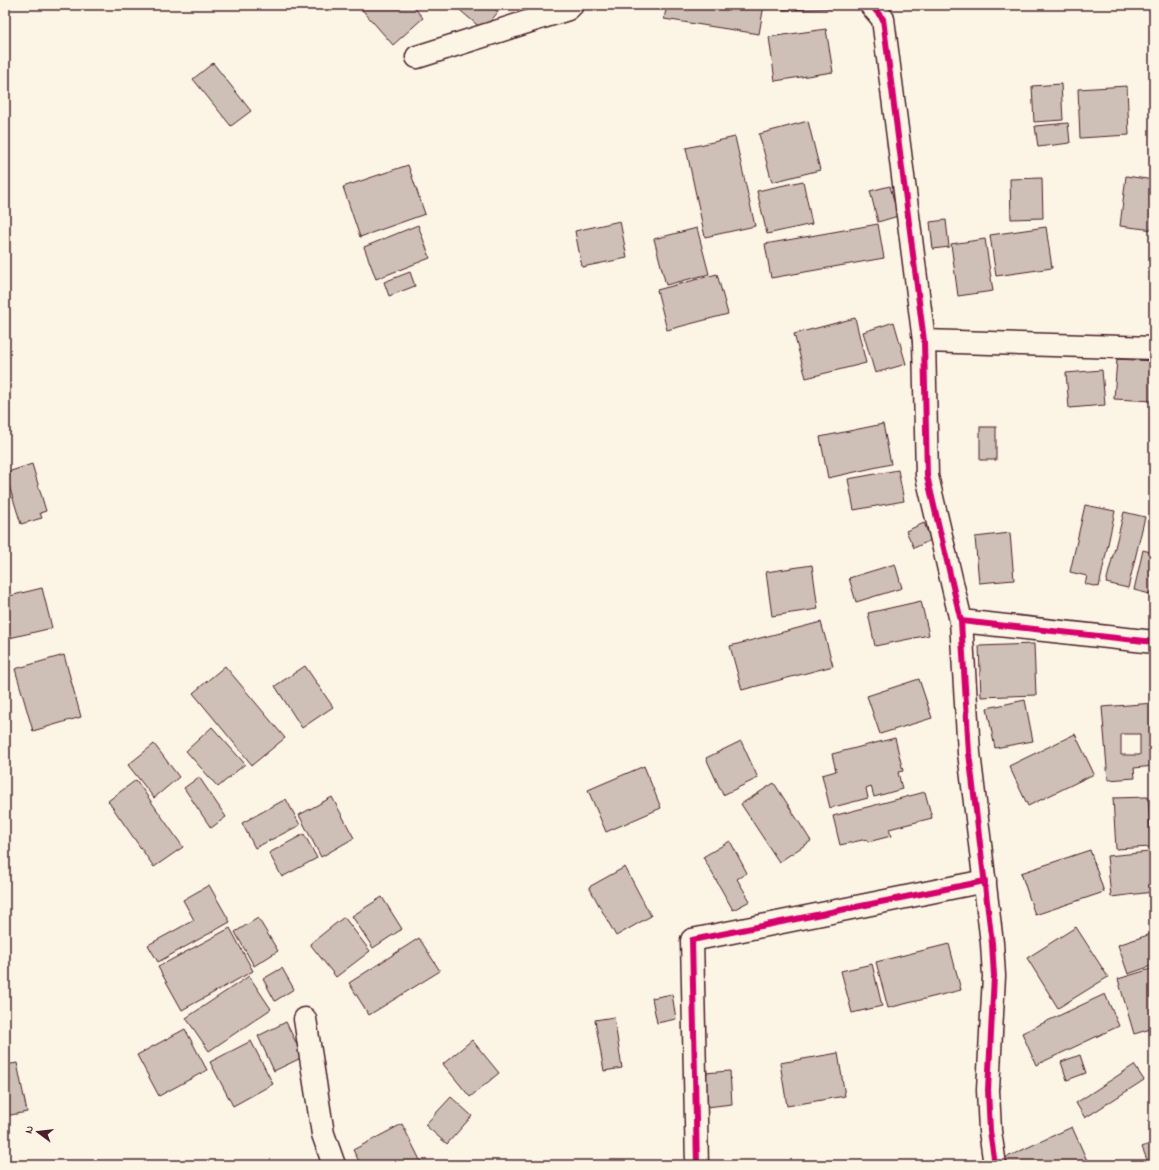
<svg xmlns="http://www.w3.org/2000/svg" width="1159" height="1170" font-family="'Indie Flower',sans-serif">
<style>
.building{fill:#cfc0b7;stroke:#4a1f2b;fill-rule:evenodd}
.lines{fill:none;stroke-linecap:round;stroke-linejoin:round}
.minor-casing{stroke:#4a1f2b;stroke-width:25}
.minor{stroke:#fcf5e5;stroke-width:22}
.cycleway-casing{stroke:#fcf5e5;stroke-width:8}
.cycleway{stroke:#d6006c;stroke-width:6}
</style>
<rect width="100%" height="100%" fill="#fcf5e5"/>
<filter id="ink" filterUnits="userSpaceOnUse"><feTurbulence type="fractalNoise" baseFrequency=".025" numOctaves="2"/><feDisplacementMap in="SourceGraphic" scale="8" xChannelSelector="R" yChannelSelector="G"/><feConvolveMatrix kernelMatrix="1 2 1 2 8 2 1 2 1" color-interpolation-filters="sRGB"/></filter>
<g filter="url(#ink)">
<g class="building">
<path d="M 358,5 L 412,5 L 423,18 L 393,45 Z"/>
<path d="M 454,5 L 490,5 L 498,12 L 483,30 Z"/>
<path d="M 667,5 L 764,5 L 759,34 L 664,19 Z"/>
<path d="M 783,5 L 849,5 L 849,8 L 783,10 Z"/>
<path d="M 826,29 L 833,72 L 775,81 L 769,37 Z"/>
<path d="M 213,63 L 251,111 L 231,126 L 193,79 Z"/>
<path d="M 1061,84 L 1063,120 L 1034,122 L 1032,86 Z"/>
<path d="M 1127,86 L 1129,135 L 1080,138 L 1078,89 Z"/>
<path d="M 808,121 L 820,170 L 772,182 L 759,134 Z"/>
<path d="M 1068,123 L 1070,143 L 1038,147 L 1035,126 Z"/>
<path d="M 735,137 L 755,226 L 705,237 L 686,148 Z"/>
<path d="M 408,165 L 425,214 L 360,237 L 343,187 Z"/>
<path d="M 1126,176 L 1154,180 L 1154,230 L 1120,226 Z"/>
<path d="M 1042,178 L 1043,218 L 1011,219 L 1010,179 Z"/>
<path d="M 803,181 L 812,224 L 767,234 L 757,191 Z"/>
<path d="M 890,186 L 898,216 L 878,222 L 870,191 Z"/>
<path d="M 946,220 L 949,247 L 933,249 L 930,222 Z"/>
<path d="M 620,221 L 627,258 L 582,267 L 575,231 Z"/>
<path d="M 878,224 L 884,258 L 771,278 L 765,244 Z"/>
<path d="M 418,225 L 430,258 L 376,279 L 364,247 Z"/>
<path d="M 1046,227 L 1052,268 L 996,276 L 990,235 Z"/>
<path d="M 697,228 L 709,274 L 666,285 L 654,239 Z"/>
<path d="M 985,239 L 993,291 L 958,296 L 951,244 Z"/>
<path d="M 410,272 L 415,286 L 389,296 L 384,282 Z"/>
<path d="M 717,274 L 728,314 L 667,330 L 657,290 Z"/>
<path d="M 855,318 L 866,363 L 806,378 L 794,334 Z"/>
<path d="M 894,322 L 906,364 L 875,373 L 863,332 Z"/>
<path d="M 1117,359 L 1154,361 L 1154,401 L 1114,399 Z"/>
<path d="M 1102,370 L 1105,405 L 1069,408 L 1066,373 Z"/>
<path d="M 883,424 L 891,464 L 828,478 L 820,437 Z"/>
<rect x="980" y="427" width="16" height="33"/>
<path d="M 32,464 L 46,511 L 40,513 L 42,518 L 21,524 L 5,473 Z"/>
<path d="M 898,470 L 904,501 L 854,510 L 848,479 Z"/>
<path d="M 1085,505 L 1115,511 L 1099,587 L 1085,584 L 1087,576 L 1070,572 Z"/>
<path d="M 1124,512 L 1145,517 L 1128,588 L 1106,583 Z"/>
<path d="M 924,523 L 931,540 L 914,548 L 906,531 Z"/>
<path d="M 1010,533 L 1014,580 L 979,583 L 975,537 Z"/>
<path d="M 1143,550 L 1154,553 L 1154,595 L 1134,590 Z"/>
<path d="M 895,564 L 902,588 L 856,602 L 849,578 Z"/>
<path d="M 812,565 L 818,609 L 772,616 L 766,572 Z"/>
<path d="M 42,588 L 52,628 L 5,639 L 5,597 Z"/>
<path d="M 921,601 L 929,635 L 875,646 L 868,613 Z"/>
<path d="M 821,622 L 833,666 L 742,690 L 730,646 Z"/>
<path d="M 1034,644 L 1036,695 L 981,697 L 979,646 Z"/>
<path d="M 64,655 L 81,717 L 33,731 L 15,669 Z"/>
<path d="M 225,666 L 285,738 L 252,765 L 193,693 Z"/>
<path d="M 305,666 L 333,707 L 302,728 L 275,686 Z"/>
<path d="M 919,679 L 932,718 L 880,734 L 867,696 Z"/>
<path d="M 1025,700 L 1033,741 L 995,748 L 987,708 Z"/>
<path d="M 1154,703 L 1154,766 L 1134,768 L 1135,778 L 1108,780 L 1102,707 ZM 1121,734 L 1140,734 L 1140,755 L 1121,755 Z"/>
<path d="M 5,718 L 8,739 L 5,739 Z"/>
<path d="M 212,727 L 245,764 L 218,787 L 186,751 Z"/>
<path d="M 1075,734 L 1094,774 L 1028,806 L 1009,766 Z"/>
<path d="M 895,738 L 903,771 L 898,772 L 902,789 L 874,797 L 871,786 L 866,788 L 868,798 L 830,808 L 822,775 L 836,771 L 832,754 Z"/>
<path d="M 741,741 L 758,778 L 723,795 L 706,758 Z"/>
<path d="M 154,744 L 179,777 L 154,798 L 128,765 Z"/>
<path d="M 644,766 L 661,808 L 606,832 L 588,790 Z"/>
<path d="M 199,777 L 226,817 L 211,828 L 184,788 Z"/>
<path d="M 136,780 L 183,847 L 154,867 L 108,801 Z"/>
<path d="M 774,783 L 811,841 L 779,862 L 741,804 Z"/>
<path d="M 925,792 L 932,818 L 889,829 L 891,836 L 868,842 L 867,839 L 840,845 L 833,816 Z"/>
<path d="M 332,797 L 354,838 L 321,857 L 299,815 Z"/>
<path d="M 1148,797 L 1151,847 L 1116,849 L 1113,798 Z"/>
<path d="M 286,799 L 300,825 L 255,848 L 242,823 Z"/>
<path d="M 304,834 L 317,858 L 282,877 L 269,853 Z"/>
<path d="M 730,841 L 747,873 L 737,879 L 750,901 L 733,910 L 703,857 Z"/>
<path d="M 1090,850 L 1104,892 L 1035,915 L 1021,873 Z"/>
<path d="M 1149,852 L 1153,892 L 1111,897 L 1107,856 Z"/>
<path d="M 625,867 L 651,916 L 616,936 L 589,887 Z"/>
<path d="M 209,885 L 230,922 L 158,962 L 148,945 L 194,920 L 183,900 Z"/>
<path d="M 382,897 L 402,929 L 373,948 L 352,916 Z"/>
<path d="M 344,917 L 370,951 L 336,977 L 310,944 Z"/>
<path d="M 258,918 L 278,951 L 254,966 L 235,932 Z"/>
<path d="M 1076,927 L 1108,977 L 1058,1008 L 1027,958 Z"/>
<path d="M 230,928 L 253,971 L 182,1010 L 158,967 Z"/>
<path d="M 1154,933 L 1154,965 L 1128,974 L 1118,945 Z"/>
<path d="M 419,938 L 440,971 L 369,1015 L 349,983 Z"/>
<path d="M 949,944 L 961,990 L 888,1008 L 876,962 Z"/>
<path d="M 872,964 L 882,1006 L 852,1013 L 841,971 Z"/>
<path d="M 282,968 L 294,989 L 275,1001 L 263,979 Z"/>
<path d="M 1154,968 L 1154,1028 L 1134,1034 L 1118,979 Z"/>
<path d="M 249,976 L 271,1009 L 209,1051 L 186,1018 Z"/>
<path d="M 672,994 L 676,1019 L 657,1023 L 652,998 Z"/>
<path d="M 1105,994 L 1119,1026 L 1036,1065 L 1022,1033 Z"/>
<path d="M 614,1017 L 622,1068 L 604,1071 L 595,1020 Z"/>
<path d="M 286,1022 L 303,1057 L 274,1071 L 258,1036 Z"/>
<path d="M 185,1029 L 207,1070 L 159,1096 L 137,1055 Z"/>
<path d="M 472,1040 L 499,1073 L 470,1097 L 443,1064 Z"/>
<path d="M 251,1041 L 273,1084 L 233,1106 L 210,1062 Z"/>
<path d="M 838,1053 L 845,1096 L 787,1106 L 780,1063 Z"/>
<path d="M 1080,1055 L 1086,1073 L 1067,1080 L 1061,1062 Z"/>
<path d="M 17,1063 L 27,1112 L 5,1116 L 5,1065 Z"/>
<path d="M 1134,1065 L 1144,1080 L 1085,1118 L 1076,1103 Z"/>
<path d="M 730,1071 L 732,1104 L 707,1107 L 704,1073 Z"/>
<path d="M 451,1097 L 472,1116 L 447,1144 L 425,1125 Z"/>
<path d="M 402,1124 L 421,1162 L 415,1165 L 361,1165 L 353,1150 Z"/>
<path d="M 1072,1127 L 1089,1165 L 1008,1165 L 1005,1158 Z"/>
<path d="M 1154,1142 L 1154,1165 L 1149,1165 L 1142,1147 Z"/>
<path d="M 975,1160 L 976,1165 L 954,1165 L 954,1164 Z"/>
</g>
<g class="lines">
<g class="minor-casing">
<g id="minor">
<path d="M 871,5 L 883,19 L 924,341 L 927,476 L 961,621 L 1154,642"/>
<path d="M 417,57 L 568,9 L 572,5"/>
<path d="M 924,341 L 1154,348"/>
<path d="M 961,621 L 969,753 L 992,943 L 994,976 L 988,1090 L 990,1131 L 995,1165"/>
<path d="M 305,1019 L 323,1134 L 334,1165"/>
<path d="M 697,1165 L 692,940 L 985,881"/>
</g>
</g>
<use href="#minor" class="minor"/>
<g class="cycleway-casing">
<g id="cycleway">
<path d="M 871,5 L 883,19 L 924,341 L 927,476 L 961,621 L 1154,642"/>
<path d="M 961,621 L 969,753 L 992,943 L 994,976 L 988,1090 L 990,1131 L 995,1165"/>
<path d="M 697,1165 L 692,940 L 985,881"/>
</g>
</g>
<use href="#cycleway" class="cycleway"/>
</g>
</g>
<rect width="1159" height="1170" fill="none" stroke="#fcf5e5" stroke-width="20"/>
<rect x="10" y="10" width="1139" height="1150" fill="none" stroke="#4a1f2b" stroke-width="1.5" filter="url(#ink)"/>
<g transform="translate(38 1132) rotate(285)" stroke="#fcf5e5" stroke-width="3" paint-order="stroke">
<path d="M0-3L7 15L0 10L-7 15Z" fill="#4a1f2b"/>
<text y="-6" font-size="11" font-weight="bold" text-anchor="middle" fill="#4a1f2b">N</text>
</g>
</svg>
